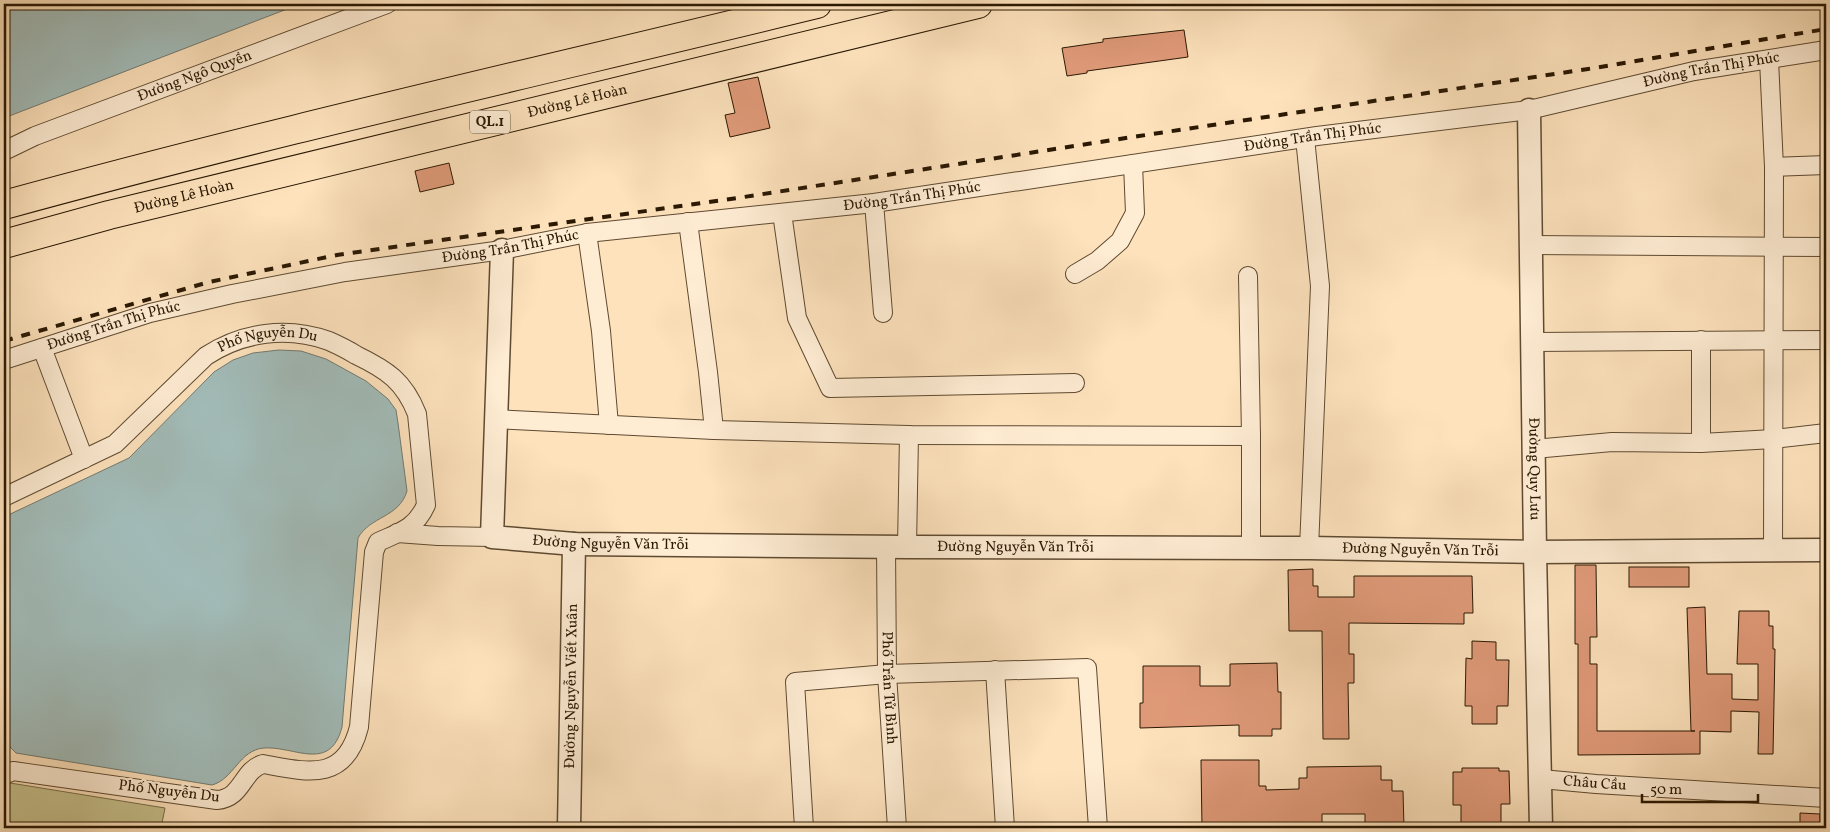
<svg xmlns="http://www.w3.org/2000/svg" width="1830" height="832" font-family="Vollkorn,serif">
<style>
.green{fill:#c7c18c;stroke:#786c48}
.water{fill:#a2bcb9;stroke:#727a70}
.building{fill:#e09a79;stroke:#2a1803}
.lines{fill:none;stroke-linecap:round;stroke-linejoin:round}
.minor-casing{stroke:#5f4a31;stroke-width:20}
.tertiary-casing{stroke:#5f4a31;stroke-width:25}
.primary-casing{stroke:#2a1803;stroke-width:30}
.minor{stroke:#feecd3;stroke-width:18}
.tertiary{stroke:#feecd3;stroke-width:22}
.primary{stroke:#fde2bc;stroke-width:28}
.rail{stroke:#2a1803;stroke-width:4;stroke-dasharray:9 9;stroke-linecap:butt}
.labels{text-anchor:middle;dominant-baseline:central;stroke-width:4.5;stroke-linejoin:round;paint-order:stroke}
.shield{fill:#feecd3;stroke:#6a5841;stroke-width:1}
.shield-label{font-size:14px;font-weight:bold;fill:#2a1803}
.street-label{font-size:15px;fill:#2a1803;stroke:#feecd3}
</style>
<rect width="100%" height="100%" fill="#fde2bc"/>
<filter id="stains"><feTurbulence type="fractalNoise" baseFrequency=".004" numOctaves="4"/><feColorMatrix values="0 0 0 0 .2 0 0 0 0 .09 0 0 0 0 .02 0 0 0 .5 -.17"/></filter>
<radialGradient id="worn" r=".72"><stop offset=".6" stop-color="#630" stop-opacity="0"/><stop offset="1" stop-color="#630" stop-opacity=".3"/></radialGradient>
<path class="green" d="M 4,782 L 165,808 L 161,828 L 4,828 Z"/>
<g class="water">
<path d="M 4,4 L 300,4 L 4,118 Z"/>
<path d="M 279,350 L 301,351 L 326,359 L 366,381 L 388,399 L 396,410 L 398,423 L 407,491 C 399,518 370,516 358,538 L 342,727 C 330,773 295,746 264,748 C 239,750 234,779 212,785 L 16,753 L 4,741 L 4,517 L 129,458 L 214,372 L 233,360 L 253,353 Z"/>
</g>
<g class="building">
<path d="M 1184,30 L 1188,57 L 1087,71 L 1087,73 L 1067,76 L 1062,48 L 1103,42 L 1103,39 Z"/>
<path d="M 758,77 L 770,128 L 730,137 L 725,115 L 735,113 L 728,83 Z"/>
<path d="M 449,163 L 454,184 L 420,192 L 415,171 Z"/>
<path d="M 1575,565 L 1596,565 L 1597,637 L 1590,637 L 1590,664 L 1597,664 L 1597,731 L 1695,731 L 1691,731 L 1687,608 L 1705,607 L 1707,674 L 1732,674 L 1732,699 L 1758,700 L 1758,664 L 1737,664 L 1739,611 L 1769,611 L 1769,626 L 1773,626 L 1773,649 L 1775,649 L 1773,754 L 1758,754 L 1759,712 L 1731,711 L 1731,732 L 1700,731 L 1700,754 L 1578,755 L 1578,644 L 1575,644 Z"/>
<rect x="1629" y="567" width="60" height="20"/>
<path d="M 1313,569 L 1313,586 L 1318,586 L 1318,597 L 1354,597 L 1354,576 L 1472,576 L 1473,613 L 1464,613 L 1464,624 L 1349,623 L 1349,654 L 1354,654 L 1354,683 L 1348,683 L 1349,739 L 1323,739 L 1322,631 L 1289,631 L 1288,570 Z"/>
<path d="M 1472,641 L 1496,642 L 1496,660 L 1509,660 L 1508,706 L 1497,706 L 1497,724 L 1472,724 L 1472,706 L 1465,706 L 1466,658 L 1472,659 Z"/>
<path d="M 1277,663 L 1278,692 L 1281,692 L 1281,729 L 1272,729 L 1272,736 L 1239,736 L 1239,725 L 1140,728 L 1140,703 L 1143,703 L 1143,666 L 1200,666 L 1200,686 L 1230,686 L 1230,664 Z"/>
<path d="M 1201,760 L 1259,760 L 1259,786 L 1266,786 L 1266,790 L 1299,789 L 1299,778 L 1307,778 L 1307,767 L 1381,766 L 1381,780 L 1392,780 L 1392,791 L 1403,791 L 1404,828 L 1365,828 L 1365,814 L 1322,814 L 1322,828 L 1202,828 Z"/>
<path d="M 1462,768 L 1499,768 L 1499,771 L 1509,771 L 1510,804 L 1501,804 L 1501,828 L 1461,828 L 1461,805 L 1453,805 L 1453,772 L 1462,772 Z"/>
<path d="M 1800,813 L 1820,814 L 1820,828 L 1800,828 Z"/>
</g>
<g class="lines">
<g class="minor-casing">
<g id="minor">
<path d="M 1769,60 L 1774,167 L 1773,550"/>
<path d="M 1305,138 L 1320,286 L 1309,548"/>
<path id="s1" d="M 4,151 L 35,136 L 387,4"/>
<path d="M 1774,167 L 1826,165"/>
<path d="M 874,203 L 883,313"/>
<path d="M 782,213 L 797,318 L 830,388 L 1075,383"/>
<path d="M 688,222 L 708,372 L 714,430"/>
<path d="M 587,233 L 601,331 L 609,425"/>
<path d="M 1530,245 L 1826,247"/>
<path d="M 1075,274 L 1097,261 L 1120,241 L 1135,213 L 1133,164"/>
<path d="M 1248,276 L 1251,436 L 1251,548"/>
<path d="M 1701,340 L 1701,443"/>
<path d="M 1532,342 L 1826,340"/>
<path d="M 42,348 L 84,459"/>
<path id="s2" d="M 4,360 L 150,313 L 232,294 L 345,272 L 502,250 L 587,233 L 874,203 L 1317,136 L 1529,110 L 1694,71 L 1826,50"/>
<path d="M 495,419 L 714,430 L 909,435 L 1251,436"/>
<path d="M 1534,449 L 1612,442 L 1701,443 L 1774,439 L 1826,433"/>
<path id="s3" d="M 4,497 L 115,444 L 206,356 C 243,332 287,326 329,341 C 338,345 348,350 356,355 C 387,370 404,381 417,414 L 426,505 C 415,529 400,532 378,542 L 374,552 L 359,727 C 345,783 307,772 263,764 C 242,770 243,798 217,800 L 13,771 L 4,775"/>
<path d="M 397,533 L 438,536 L 492,537"/>
<path id="s4" d="M 886,547 L 887,674 L 897,828"/>
<path d="M 907,547 L 909,435"/>
<path d="M 995,670 L 1005,828"/>
<path id="s5" d="M 1541,779 L 1596,784 L 1826,798"/>
<path d="M 804,828 L 795,682 L 887,674 L 1087,668 L 1098,828"/>
</g>
</g>
<g class="tertiary-casing">
<g id="tertiary">
<path id="s6" d="M 1529,110 L 1535,552 L 1541,828"/>
<path id="s7" d="M 502,250 L 492,537 L 574,544 L 907,547 L 1309,548 L 1535,552 L 1826,550"/>
<path id="s8" d="M 569,828 L 574,544"/>
</g>
</g>
<g class="primary-casing">
<g id="primary">
<path d="M 4,205 C 273,131 546,70 817,4"/>
<path id="s9" d="M 4,244 L 109,215 L 978,4"/>
</g>
</g>
<use href="#minor" class="minor"/>
<use href="#tertiary" class="tertiary"/>
<use href="#primary" class="primary"/>
<path class="rail" d="M 4,341 L 209,282 L 337,255 L 744,197 L 1139,136 L 1588,69 L 1826,29"/>
</g>
<g class="labels">
<rect class="shield" x="470" y="110.5" width="40" height="23" rx="4"/>
<g class="shield-label">
<text x="490" y="122">QL.1</text>
</g>
<g class="street-label">
<text stroke="none"><textPath href="#s2" startOffset="1735">Đường Trần Thị Phúc</textPath></text>
<text stroke="none"><textPath href="#s1" startOffset="205">Đường Ngô Quyền</textPath></text>
<text stroke="none"><textPath href="#s9" startOffset="591">Đường Lê Hoàn</textPath></text>
<text stroke="none"><textPath href="#s2" startOffset="1330">Đường Trần Thị Phúc</textPath></text>
<text stroke="none"><textPath href="#s2" startOffset="925">Đường Trần Thị Phúc</textPath></text>
<text stroke="none"><textPath href="#s9" startOffset="186">Đường Lê Hoàn</textPath></text>
<text stroke="none"><textPath href="#s2" startOffset="520">Đường Trần Thị Phúc</textPath></text>
<text stroke="none"><textPath href="#s2" startOffset="115">Đường Trần Thị Phúc</textPath></text>
<text stroke="none"><textPath href="#s3" startOffset="315">Phố Nguyễn Du</textPath></text>
<text stroke="none"><textPath href="#s6" startOffset="359">Đường Quy Lưu</textPath></text>
<text stroke="none"><textPath href="#s7" startOffset="406">Đường Nguyễn Văn Trỗi</textPath></text>
<text stroke="none"><textPath href="#s7" startOffset="811">Đường Nguyễn Văn Trỗi</textPath></text>
<text stroke="none"><textPath href="#s7" startOffset="1216">Đường Nguyễn Văn Trỗi</textPath></text>
<text stroke="none"><textPath href="#s8" startOffset="142">Đường Nguyễn Viết Xuân</textPath></text>
<text stroke="none"><textPath href="#s4" startOffset="141">Phố Trần Tử Bình</textPath></text>
<text stroke="none"><textPath href="#s5" startOffset="54">Châu Cầu</textPath></text>
<text transform="translate(169 792) rotate(7)">Phố Nguyễn Du</text>
</g>
</g>
<rect width="1830" height="832" fill="none" stroke="#fde2bc" stroke-width="20"/>
<rect x="5" y="5" width="1820" height="822" fill="none" stroke="#2a1803" stroke-width="2.5"/>
<rect x="10" y="10" width="1810" height="812" fill="none" stroke="#2a1803"/>
<path d="M1642 794v8h116v-8" fill="none" stroke="#2a1803" stroke-width="2.5"/>
<text x="1650" y="794" font-size="15" fill="#2a1803" stroke="#feecd3" stroke-width="4" paint-order="stroke">50 m</text>
<rect width="100%" height="100%" filter="url(#stains)"/>
<rect width="100%" height="100%" fill="url(#worn)"/>
</svg>
